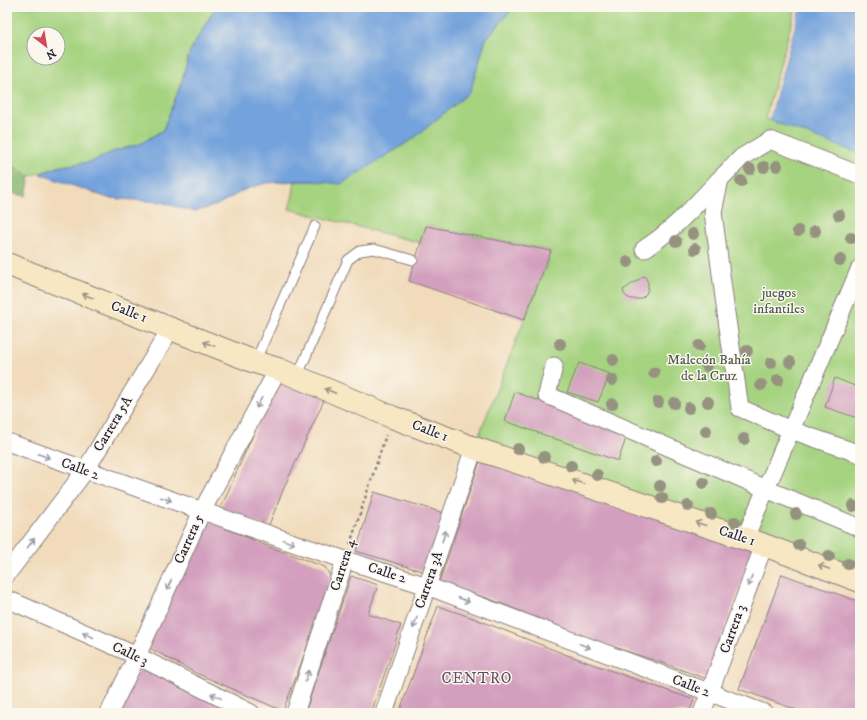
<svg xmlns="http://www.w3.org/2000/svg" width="867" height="720" font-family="'IM FELL DW Pica',serif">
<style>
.green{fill:#a6d380;stroke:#647a5e;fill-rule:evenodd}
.forest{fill:#84b56e;stroke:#536c54}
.water{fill:#73a2dc;stroke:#4a628c}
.pier{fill:#f1dbbb}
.building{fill:#d39fbe}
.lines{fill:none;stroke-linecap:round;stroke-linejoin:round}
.lane-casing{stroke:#8a7e7b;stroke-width:11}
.street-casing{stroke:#8a7e7b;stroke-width:19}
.secondary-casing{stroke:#8a7e7b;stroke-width:24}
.path{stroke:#8a7e7b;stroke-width:2.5;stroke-dasharray:3 3;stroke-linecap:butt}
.lane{stroke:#fff;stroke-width:9}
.street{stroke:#fff;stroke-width:17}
.secondary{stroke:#f7e8c3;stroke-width:22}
.tree{fill:#959280}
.oneway{stroke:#978f86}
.oneway2{stroke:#9c9ca7}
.labels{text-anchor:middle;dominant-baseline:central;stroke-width:3;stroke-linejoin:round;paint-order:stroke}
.park-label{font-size:14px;fill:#4a5750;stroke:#fbf7ec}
.street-label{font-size:14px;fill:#22223b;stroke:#fbf7ec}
.neighbourhood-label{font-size:15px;letter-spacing:1px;fill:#604e69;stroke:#fbf7ec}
</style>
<rect width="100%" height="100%" fill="#fbf7ec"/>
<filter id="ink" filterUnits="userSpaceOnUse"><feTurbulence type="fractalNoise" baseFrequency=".025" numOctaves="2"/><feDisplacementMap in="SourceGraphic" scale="8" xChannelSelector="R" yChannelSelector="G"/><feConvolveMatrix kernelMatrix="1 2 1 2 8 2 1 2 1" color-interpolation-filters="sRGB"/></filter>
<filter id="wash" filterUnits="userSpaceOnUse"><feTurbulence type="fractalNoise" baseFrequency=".012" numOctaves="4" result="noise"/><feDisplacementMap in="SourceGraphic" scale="16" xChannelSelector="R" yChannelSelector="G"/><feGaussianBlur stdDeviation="0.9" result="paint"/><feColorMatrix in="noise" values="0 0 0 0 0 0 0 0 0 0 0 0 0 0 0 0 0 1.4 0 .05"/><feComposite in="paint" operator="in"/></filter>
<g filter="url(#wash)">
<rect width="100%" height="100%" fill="#f1dbbb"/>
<g class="green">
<path d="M 7,7 L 214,7 L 214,10 L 190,51 L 181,84 L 163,130 L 140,144 L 112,152 L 91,162 L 61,166 L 30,176 L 7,163 ZM 34,34 L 58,34 L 58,58 L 34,58 Z"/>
<path d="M 514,7 L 796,7 L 765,119 L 769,120 L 800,7 L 860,7 L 860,581 L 474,448 L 551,251 L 426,226 L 421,243 L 289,209 L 293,195 L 295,181 L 314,181 L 470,92 L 486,39 Z"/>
</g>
<path class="forest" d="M 7,163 L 30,176 L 26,196 L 7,192 Z"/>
<g class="water">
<path d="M 214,7 L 514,7 L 486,39 L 470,92 L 413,139 L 341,184 L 314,181 L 295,181 L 266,183 L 244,190 L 217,205 L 194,212 L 161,202 L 108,198 L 40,174 L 61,166 L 91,162 L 112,152 L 140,144 L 163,130 L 181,84 L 190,51 L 214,10 Z"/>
<path d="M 800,7 L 860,7 L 860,154 L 769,120 Z"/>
</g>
<path class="pier" d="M 798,7 L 800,7 L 769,120 L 767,119 Z"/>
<g id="blocks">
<g class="building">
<path d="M 426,226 L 551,251 L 524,320 L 409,281 Z"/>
<path d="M 644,276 L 646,278 L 648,283 L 648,289 L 646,294 L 643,297 L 639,299 L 631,299 L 627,297 L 624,294 L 623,290 Z"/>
<path d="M 579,363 L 610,374 L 598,402 L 567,392 Z"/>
<path d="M 280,375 L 326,396 L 286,483 L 268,527 L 221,508 L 240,464 Z"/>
<path d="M 835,378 L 860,388 L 860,419 L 825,407 Z"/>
<path d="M 515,392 L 628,433 L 618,461 L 505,421 Z"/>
<path d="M 481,458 L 754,548 L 707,679 L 663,663 L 595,641 L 490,599 L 439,583 Z"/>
<path d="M 374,492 L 444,513 L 425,572 L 356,551 Z"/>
<path d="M 205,519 L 262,544 L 325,567 L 331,578 L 299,669 L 283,711 L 194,672 L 146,646 Z"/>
<path d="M 782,574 L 860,602 L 860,713 L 805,713 L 739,689 Z"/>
<path d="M 351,576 L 378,585 L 368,614 L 401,625 L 391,656 L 371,713 L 305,713 Z"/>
<path d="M 438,606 L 473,618 L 567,655 L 694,700 L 689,713 L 559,713 L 547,708 L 545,713 L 399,713 Z"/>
<path d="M 141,665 L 239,713 L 118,713 Z"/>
</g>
</g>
</g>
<g filter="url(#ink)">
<use href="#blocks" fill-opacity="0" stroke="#8a7e7b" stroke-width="1"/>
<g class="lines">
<g class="lane-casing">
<g id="lane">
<path d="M 255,362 L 315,226"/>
<path d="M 297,377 L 348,260 L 360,251 L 374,249 L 413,260"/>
</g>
</g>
<g class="street-casing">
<g id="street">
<path d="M 644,249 C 673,231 696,204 719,180"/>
<path d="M 554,366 L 547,395 L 766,489 L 860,528"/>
<path d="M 7,442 L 299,545 L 427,586 L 764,713"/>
<path d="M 860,454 L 791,430 L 740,408 L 726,313 L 713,212 L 720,179 L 742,157 L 770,140 L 860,175"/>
<path d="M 745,538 L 860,268"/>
<path d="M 7,574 L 85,471 L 171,328"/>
<path d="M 7,599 L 137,656 L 251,713"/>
<path d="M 109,713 L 137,656 L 202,511 L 278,369"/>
<path d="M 295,713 L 345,560"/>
<path d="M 384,713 L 474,448"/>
<path d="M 702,713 L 764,545"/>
</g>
</g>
<g class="secondary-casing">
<path id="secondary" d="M 7,264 L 255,362 L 278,369 L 392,417 L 474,448 L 764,545 L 860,581"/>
</g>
<path class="path" d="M 350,544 L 386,435"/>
<use href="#lane" class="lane"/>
<use href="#street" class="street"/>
<use href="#secondary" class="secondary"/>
</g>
<g class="tree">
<circle cx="777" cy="166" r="6"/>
<circle cx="764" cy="167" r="6"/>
<circle cx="750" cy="169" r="6"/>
<circle cx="741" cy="181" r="6"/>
<circle cx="839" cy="215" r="6"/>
<circle cx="798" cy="231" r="6"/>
<circle cx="815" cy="231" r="6"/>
<circle cx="693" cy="234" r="6"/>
<circle cx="851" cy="238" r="6"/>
<circle cx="676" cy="241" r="6"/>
<circle cx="695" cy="249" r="6"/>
<circle cx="840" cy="260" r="6"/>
<circle cx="628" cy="262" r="6"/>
<circle cx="560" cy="344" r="6"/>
<circle cx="699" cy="346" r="6"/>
<circle cx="747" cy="351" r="6"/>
<circle cx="613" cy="360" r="6"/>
<circle cx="790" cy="362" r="6"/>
<circle cx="771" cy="363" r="6"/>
<circle cx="707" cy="366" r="6"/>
<circle cx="654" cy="373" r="6"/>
<circle cx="612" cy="380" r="6"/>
<circle cx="778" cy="380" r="6"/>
<circle cx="761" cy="385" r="6"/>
<circle cx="658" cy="402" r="6"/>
<circle cx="708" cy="402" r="6"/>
<circle cx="674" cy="403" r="6"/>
<circle cx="612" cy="404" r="6"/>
<circle cx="689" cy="408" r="6"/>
<circle cx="706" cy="431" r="6"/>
<circle cx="744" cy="439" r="6"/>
<circle cx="518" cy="449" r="6"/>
<circle cx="544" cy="457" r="6"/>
<circle cx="656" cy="461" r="6"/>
<circle cx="571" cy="466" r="6"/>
<circle cx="597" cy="475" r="6"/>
<circle cx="703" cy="483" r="6"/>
<circle cx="660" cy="486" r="6"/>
<circle cx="662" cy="498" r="6"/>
<circle cx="688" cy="506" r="6"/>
<circle cx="853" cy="506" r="6"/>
<circle cx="711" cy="514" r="6"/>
<circle cx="796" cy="514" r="6"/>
<circle cx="735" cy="522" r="6"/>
<circle cx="799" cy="545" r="6"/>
<circle cx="829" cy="556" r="6"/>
<circle cx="848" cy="564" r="6"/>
</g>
<defs><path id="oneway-shaft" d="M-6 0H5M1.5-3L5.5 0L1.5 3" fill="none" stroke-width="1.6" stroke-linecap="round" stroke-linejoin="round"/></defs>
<g class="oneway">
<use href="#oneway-shaft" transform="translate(88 296) rotate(-159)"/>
<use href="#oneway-shaft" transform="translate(209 344) rotate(-158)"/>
<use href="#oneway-shaft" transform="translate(330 391) rotate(-157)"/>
<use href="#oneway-shaft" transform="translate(578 482) rotate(-162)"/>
<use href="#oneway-shaft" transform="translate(701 524) rotate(-162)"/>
<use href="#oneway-shaft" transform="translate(824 567) rotate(-159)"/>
</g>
<g class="oneway2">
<use href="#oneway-shaft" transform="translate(259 403) rotate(118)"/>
<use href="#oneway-shaft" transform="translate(44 456) rotate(20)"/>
<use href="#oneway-shaft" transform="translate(166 499) rotate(19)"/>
<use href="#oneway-shaft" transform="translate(444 536) rotate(-71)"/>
<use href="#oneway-shaft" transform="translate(289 542) rotate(20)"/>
<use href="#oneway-shaft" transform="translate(31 543) rotate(-53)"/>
<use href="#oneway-shaft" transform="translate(750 581) rotate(110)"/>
<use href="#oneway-shaft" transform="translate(169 585) rotate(114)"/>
<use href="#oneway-shaft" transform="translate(464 600) rotate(21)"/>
<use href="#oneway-shaft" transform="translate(415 623) rotate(109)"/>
<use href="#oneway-shaft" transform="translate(88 635) rotate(-156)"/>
<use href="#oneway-shaft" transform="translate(585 646) rotate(21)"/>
<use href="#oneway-shaft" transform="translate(307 676) rotate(-72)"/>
<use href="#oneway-shaft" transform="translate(216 696) rotate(-154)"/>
</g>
</g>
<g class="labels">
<g class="park-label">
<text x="779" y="293">juegos<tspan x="779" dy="16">infantiles</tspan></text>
<text x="709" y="360">Malecón Bahía<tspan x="709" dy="16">de la Cruz</tspan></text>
</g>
<g class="street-label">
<text transform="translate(129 312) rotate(21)">Calle 1</text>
<text transform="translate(113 424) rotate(-59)">Carrera 5A</text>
<text transform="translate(430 431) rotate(21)">Calle 1</text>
<text transform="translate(80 469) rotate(20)">Calle 2</text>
<text transform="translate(737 536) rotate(18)">Calle 1</text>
<text transform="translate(189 539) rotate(-66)">Carrera 5</text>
<text transform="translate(343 565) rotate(-72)">Carrera 4</text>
<text transform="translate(387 573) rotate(18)">Calle 2</text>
<text transform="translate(429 580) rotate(-71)">Carrera 3A</text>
<text transform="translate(733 629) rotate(-70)">Carrera 3</text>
<text transform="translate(130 654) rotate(25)">Calle 3</text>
<text transform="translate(691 686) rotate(21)">Calle 2</text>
</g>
<g class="neighbourhood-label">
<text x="477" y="678">CENTRO</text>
</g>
</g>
<rect width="867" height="720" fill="none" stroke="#fbf7ec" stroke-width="24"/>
<g transform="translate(46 46) rotate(149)"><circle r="19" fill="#fbf7ec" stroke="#a4a2a5"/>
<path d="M0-3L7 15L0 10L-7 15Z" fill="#d1495b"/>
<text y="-6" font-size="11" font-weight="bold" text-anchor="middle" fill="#22223b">N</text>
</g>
</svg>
